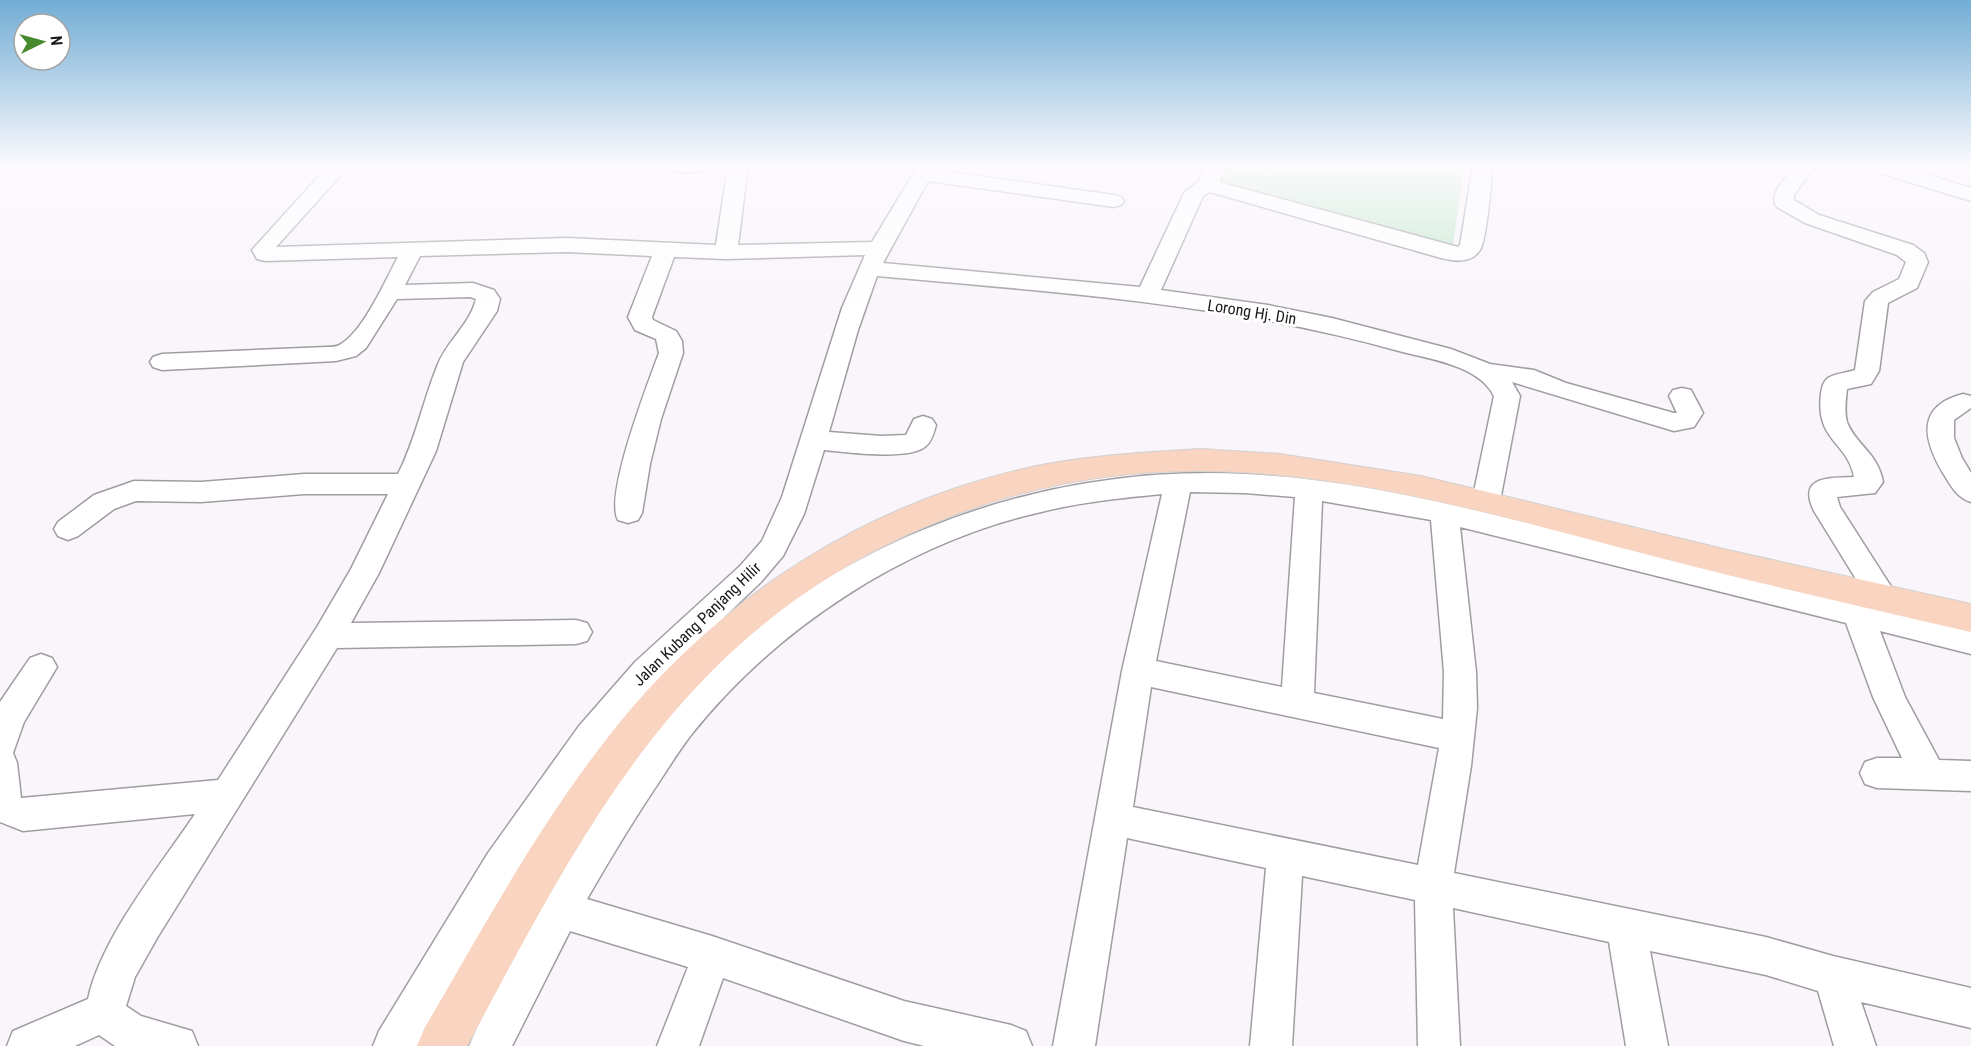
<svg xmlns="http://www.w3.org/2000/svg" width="1971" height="1046" font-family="'Roboto Condensed',sans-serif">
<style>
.green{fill:#c1e7cc}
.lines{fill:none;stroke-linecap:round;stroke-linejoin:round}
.minor-casing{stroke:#a09da2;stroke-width:3}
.major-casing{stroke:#d1d1d1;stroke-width:2}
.minor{fill:#fff;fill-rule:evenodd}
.major{fill:#f9d4c1;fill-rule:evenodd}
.labels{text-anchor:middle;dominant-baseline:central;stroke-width:6;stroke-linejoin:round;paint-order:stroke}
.street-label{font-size:16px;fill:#1a191a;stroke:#fff}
</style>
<rect width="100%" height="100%" fill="#f9f5fb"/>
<path class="green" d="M 1227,166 L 1464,166 L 1453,246 L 1220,182 Z"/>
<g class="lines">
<g class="minor-casing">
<g id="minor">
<path d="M 328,166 L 349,166 L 276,247 L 567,238 L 716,245 L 728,166 L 748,166 L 738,245 L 872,242 L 918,166 L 938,166 L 936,170 L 1114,195 L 1121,197 L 1124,201 L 1121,205 L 1114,207 L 928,181 L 883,263 L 1140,287 L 1184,193 L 1199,181 L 1207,166 L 1227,166 L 1219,182 L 1458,247 L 1460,245 L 1473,166 L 1493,166 C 1491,182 1487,240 1480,250 C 1471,264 1454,261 1441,258 L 1210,192 L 1203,196 L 1161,290 L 1268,305 L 1332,318 L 1451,349 L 1490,364 L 1534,370 L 1566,383 L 1674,413 L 1677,413 L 1669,396 L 1673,390 L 1682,388 L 1691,390 L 1703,413 L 1694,427 L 1674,431 L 1512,382 L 1520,396 L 1500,501 L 1496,508 L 1486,511 L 1476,508 L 1472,501 L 1494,396 C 1479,365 1429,359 1399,351 C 1228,303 1053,292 877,276 L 858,330 L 829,432 L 881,436 L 906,435 L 914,419 L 923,416 L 932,419 L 936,425 C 934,432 932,441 926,446 C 910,461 846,452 824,450 L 804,514 L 783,556 L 761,582 L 657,681 L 603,747 L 514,878 L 417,1046 L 373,1046 L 379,1031 L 488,853 L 579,726 L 635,662 L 740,566 L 762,541 L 782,497 L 842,308 L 865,255 L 726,259 L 674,257 L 652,317 L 653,320 L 676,331 L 682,341 L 683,353 L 661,419 L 650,464 L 642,513 L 638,520 L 628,523 L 618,520 C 604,496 648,383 659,353 L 656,339 L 635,330 L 628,317 L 652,256 L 567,252 L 420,256 L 405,285 L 473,283 L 494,290 L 500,299 L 497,311 L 463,362 L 436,451 L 379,573 L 351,623 L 576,620 L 587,623 L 592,632 L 587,641 L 576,644 L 337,648 L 157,938 L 135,977 L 126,1006 L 141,1016 L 192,1031 L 198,1046 L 115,1046 L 99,1035 L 75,1046 L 7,1046 L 13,1031 L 88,999 C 101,938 160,866 195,814 L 23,831 L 0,822 L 0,702 L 30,658 L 41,654 L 52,658 L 57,667 L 24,722 L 13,753 L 17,763 L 21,798 L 218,780 L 317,627 L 351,569 L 388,494 L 304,494 L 201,502 L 136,501 L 114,509 L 78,536 L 68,540 L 58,536 L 54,529 L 58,522 L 94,495 L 134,481 L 201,482 L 304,474 L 398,474 C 416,439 423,400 438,364 C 448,340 470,324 476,299 L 470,297 L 397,299 L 366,348 L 356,356 L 336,361 L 162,370 L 153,367 L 150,362 L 153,357 L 162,354 L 327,347 C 332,347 337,347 341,344 C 364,330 385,281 398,257 L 265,261 L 257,259 L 252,250 Z"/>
<path d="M 665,166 L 707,166 L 704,170 C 693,173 679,173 668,170 Z"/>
<path d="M 1795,166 L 1815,166 L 1794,195 L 1794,200 L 1819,215 L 1913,245 L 1924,253 L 1928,262 L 1917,288 L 1888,303 L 1879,371 L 1871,384 L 1847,389 C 1846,399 1844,411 1847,422 C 1855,444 1878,453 1883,482 L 1875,493 L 1837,497 L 1840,507 L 1899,599 L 1895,607 L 1890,609 L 1971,628 L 1971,654 L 1880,631 L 1905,697 L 1939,760 L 1971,761 L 1971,791 L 1877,788 L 1865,784 L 1860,773 L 1865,762 L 1877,758 L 1902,758 L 1873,697 L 1846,623 L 1460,527 L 1476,672 L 1477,708 L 1471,766 L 1454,873 L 1766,937 L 1833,956 L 1971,988 L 1971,1028 L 1861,1002 L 1876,1046 L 1834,1046 L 1818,991 L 1766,975 L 1650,951 L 1668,1046 L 1626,1046 L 1609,942 L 1453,908 L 1460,1046 L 1418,1046 L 1415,900 L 1302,876 L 1292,1046 L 1250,1046 L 1266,868 L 1127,838 L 1095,1046 L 1053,1046 L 1122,671 L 1162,494 C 1121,498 1081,502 1041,512 C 906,543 777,627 691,735 C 681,748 672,762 663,776 C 636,816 611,857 587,899 L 712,936 L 904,1001 L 1011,1025 L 1026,1031 L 1032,1046 L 924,1046 L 904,1041 L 723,978 L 699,1046 L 657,1046 L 688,967 L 570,931 L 512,1046 L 469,1046 C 489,1000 515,955 539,912 C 569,858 603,806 638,755 C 648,742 657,727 668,714 C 807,548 1031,463 1246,474 C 1350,479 1451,504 1552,529 C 1659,554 1765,579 1872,605 L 1814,511 C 1797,476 1829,478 1854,477 C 1848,442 1815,441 1821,394 C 1822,387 1823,382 1828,378 C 1836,373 1847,373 1855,370 L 1865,301 L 1873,292 L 1899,279 L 1906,262 L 1897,255 L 1805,223 L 1777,207 C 1767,194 1787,177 1795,166 ZM 1190,492 L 1245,493 L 1295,497 L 1282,687 L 1156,661 ZM 1322,501 L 1431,520 L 1444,672 L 1443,719 L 1314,693 ZM 1151,687 L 1439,748 L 1418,865 L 1133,807 Z"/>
<path d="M 1867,166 L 1899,166 L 1971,188 L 1971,201 L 1870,170 Z"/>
<path d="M 1963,394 L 1971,396 L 1971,408 L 1954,420 L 1954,438 L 1962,458 L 1971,473 L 1971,502 C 1957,498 1951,486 1943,473 C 1923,439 1916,406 1963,394 Z"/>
</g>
</g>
<g class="major-casing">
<path id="major" d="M 1201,449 L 1280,454 L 1421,476 L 1732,551 L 1971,604 L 1971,632 C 1863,607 1756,583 1649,555 C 1503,517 1354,472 1202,471 C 1022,469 845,540 717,666 C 608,773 539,914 467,1046 L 417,1046 L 424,1029 C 483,928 539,824 612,732 C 720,595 875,497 1047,464 C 1098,455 1150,452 1201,449 Z"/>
</g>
<use href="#minor" class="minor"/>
<use href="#major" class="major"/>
</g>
<linearGradient id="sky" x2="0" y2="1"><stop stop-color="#71add5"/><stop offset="0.53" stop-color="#fcfafd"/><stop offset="1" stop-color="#fcfafd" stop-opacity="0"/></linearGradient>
<rect width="1971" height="313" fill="url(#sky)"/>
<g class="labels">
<g class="street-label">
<text transform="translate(1252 312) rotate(9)">Lorong Hj. Din</text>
<text transform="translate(697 624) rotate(-44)">Jalan Kubang Panjang Hilir</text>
</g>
</g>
<g transform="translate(42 42) rotate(85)"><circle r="28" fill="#ffffff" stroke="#a3a3a3" stroke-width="1.5"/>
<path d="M0-4.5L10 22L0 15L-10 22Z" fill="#478a2d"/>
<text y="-9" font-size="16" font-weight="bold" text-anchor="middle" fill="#1a191a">N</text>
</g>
</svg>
